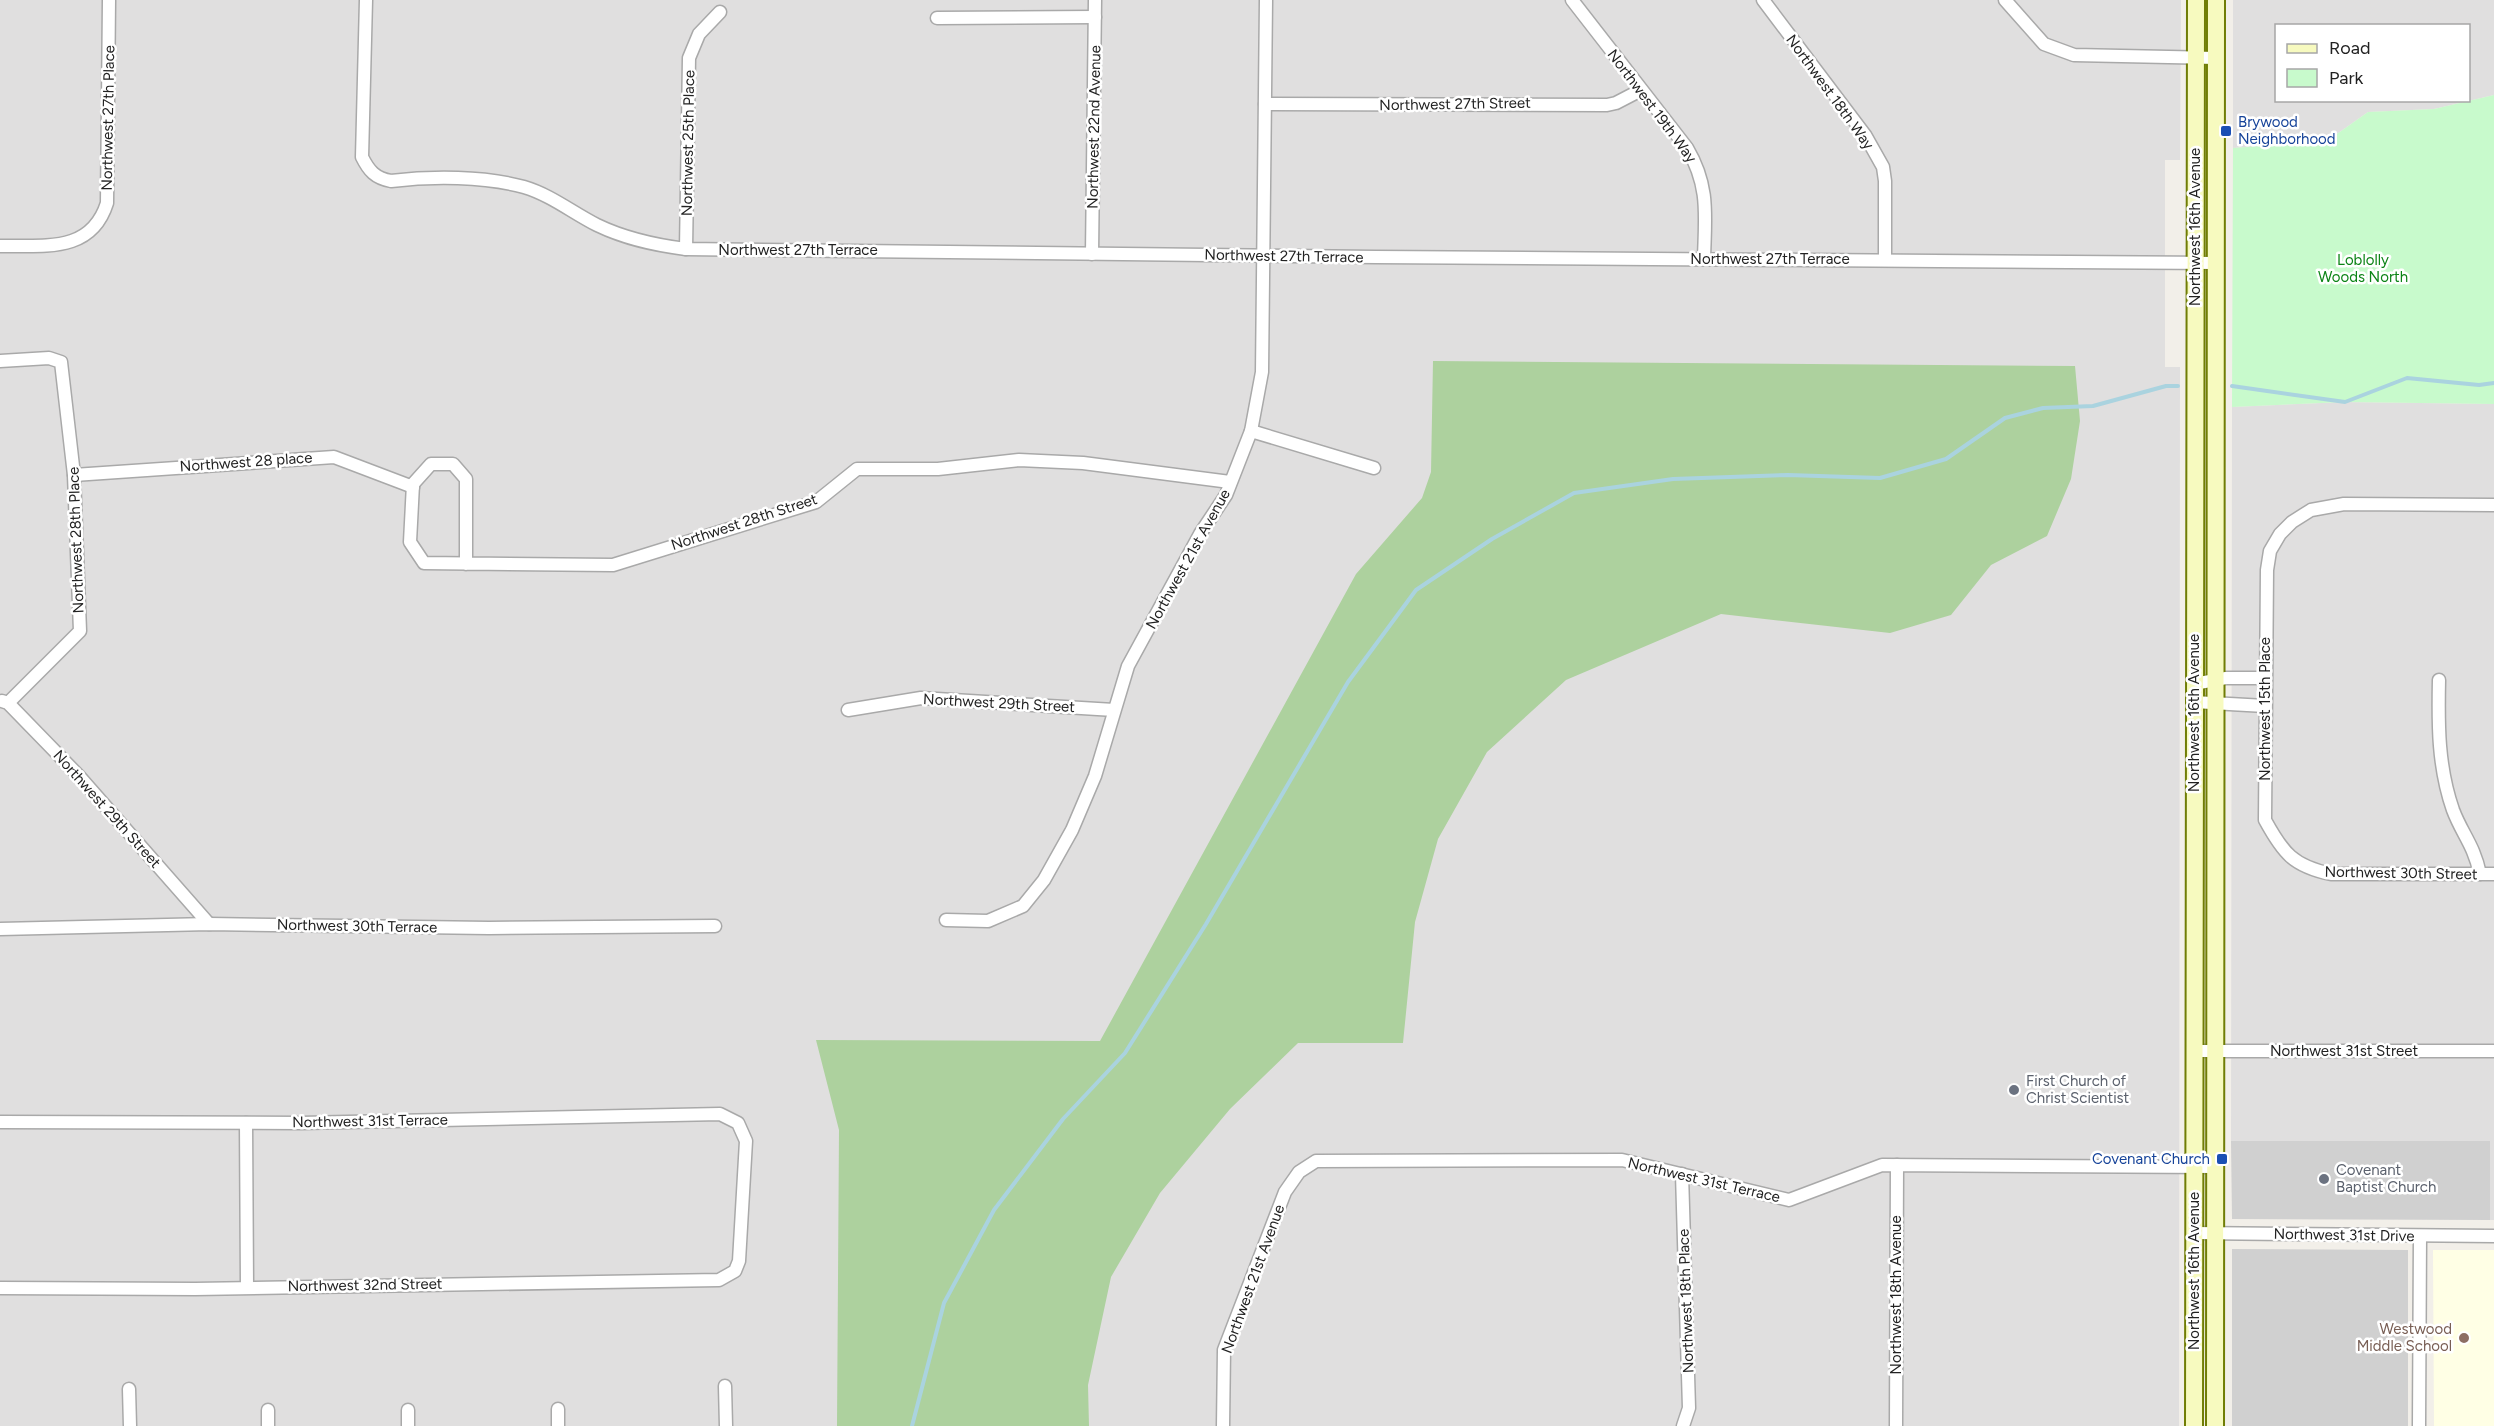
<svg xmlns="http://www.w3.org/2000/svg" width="2494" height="1426" font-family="Figtree,sans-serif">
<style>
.residential{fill:#e0dfdf;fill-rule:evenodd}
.education{fill:#ffffe5}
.religious{fill:#d0d0d0}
.forest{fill:#add19e}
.park{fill:#c8facc}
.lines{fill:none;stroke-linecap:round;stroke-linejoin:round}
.stream{stroke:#aad3df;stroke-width:4}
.street-casing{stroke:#a9a9a9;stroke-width:15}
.secondary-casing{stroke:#707d05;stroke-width:20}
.street{stroke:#fff;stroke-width:12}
.secondary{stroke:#f7fabf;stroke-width:16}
.transit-dot{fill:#1a4fb4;stroke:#fff;stroke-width:2}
.worship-dot{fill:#6b7280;stroke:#fff;stroke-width:2}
.education-dot{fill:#8d6e63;stroke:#fff;stroke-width:2}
.labels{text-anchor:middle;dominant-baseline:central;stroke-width:5;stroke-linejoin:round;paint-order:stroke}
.street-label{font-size:15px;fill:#222;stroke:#fff}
.transit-label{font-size:15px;fill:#164399;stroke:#fff;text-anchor:start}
.park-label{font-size:15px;fill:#0c8416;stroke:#fff}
.worship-label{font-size:15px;fill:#5b616d;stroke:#fff;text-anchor:start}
.education-label{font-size:15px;fill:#785e54;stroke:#fff;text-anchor:end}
</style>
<rect width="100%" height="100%" fill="#f2efe9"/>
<g class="residential">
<path d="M 0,0 L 2181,0 L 2180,160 L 2165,160 L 2165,367 L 2180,367 L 2179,1426 L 0,1426 Z"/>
<path d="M 2233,0 L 2494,0 L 2494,95 L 2434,109 L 2368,112 L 2327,141 L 2233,148 ZM 2276,26 L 2468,26 L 2468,100 L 2276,100 Z"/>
<path d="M 2345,402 L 2494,404 L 2494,1220 L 2490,1220 L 2490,1141 L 2231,1141 L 2232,407 Z"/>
</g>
<path class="education" d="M 2433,1250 L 2494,1250 L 2494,1426 L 2434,1426 Z"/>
<g class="religious">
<path d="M 2231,1141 L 2490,1141 L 2490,1220 L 2232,1219 Z"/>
<path d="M 2232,1249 L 2408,1250 L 2408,1426 L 2232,1426 Z"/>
</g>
<path class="forest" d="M 1433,361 L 2075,366 L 2080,421 L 2071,479 L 2047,536 L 1991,565 L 1951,615 L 1890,633 L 1721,614 L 1566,680 L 1487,752 L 1438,839 L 1415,922 L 1403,1043 L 1298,1043 L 1230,1109 L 1160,1193 L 1111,1277 L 1088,1385 L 1089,1426 L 837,1426 L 839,1130 L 816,1040 L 1100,1041 L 1356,574 L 1422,498 L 1431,472 Z"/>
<path class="park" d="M 2494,95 L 2494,404 L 2345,402 L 2232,407 L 2233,148 L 2327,141 L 2368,112 L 2434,109 Z"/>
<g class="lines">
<g class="stream">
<path d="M 2232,386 L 2345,402 L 2407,378 L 2479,385 L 2494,383"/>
<path d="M 912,1426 L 944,1303 L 994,1210 L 1063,1119 L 1125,1053 L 1206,924 L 1348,682 L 1416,590 L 1492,539 L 1574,493 L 1673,479 L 1788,475 L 1880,478 L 1946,459 L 2005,418 L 2043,408 L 2093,406 L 2166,386 L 2178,386"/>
</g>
<g class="street-casing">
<g id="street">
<path d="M 366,0 L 362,157 C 369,171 375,178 391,181 C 432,176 484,176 524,187 C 551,195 573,213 597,225 C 626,239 654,245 686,249 L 1376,257 L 2216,263"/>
<path d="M 1572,0 L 1687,148 C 1710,187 1705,216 1704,259"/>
<path d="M 1763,0 L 1865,135 L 1883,167 L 1885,181 L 1885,260"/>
<path d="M 2005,0 L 2044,44 L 2074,55 L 2216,58"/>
<path d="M 937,18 L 1095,17"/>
<path d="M 1265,104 L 1607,105 L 1616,103 L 1641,90"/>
<path d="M 0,246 C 43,245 91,254 107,203 L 109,0"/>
<path d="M 686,249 L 689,58 L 699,34 L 720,12"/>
<path d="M 1092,254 L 1095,0"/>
<path d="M 0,361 L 49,358 L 61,362 L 74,475 L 80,631 L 8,703"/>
<path d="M 1251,431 L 1374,468"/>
<path d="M 74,475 L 334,457 L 413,487"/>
<path d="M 2494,505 L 2344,504 L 2311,510 L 2292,522 L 2280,534 L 2270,551 L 2267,570 L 2265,820 C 2283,853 2293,866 2331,874 L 2494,874"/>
<path d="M 466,564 L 466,479 L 453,464 L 431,464 L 413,484 L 410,542 L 424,563 L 613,565 L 816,502 L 857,469 L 938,469 L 1019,460 L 1083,463 L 1230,482"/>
<path d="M 2439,680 C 2438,725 2438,767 2453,810 C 2462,834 2474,845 2480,874"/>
<path d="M 2194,684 L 2226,678 L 2265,678"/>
<path d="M 2,701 L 8,703 L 78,775 L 209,924"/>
<path d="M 2194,702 L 2265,706"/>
<path d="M 848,710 L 921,698 L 1114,710"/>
<path d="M 946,920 L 988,921 L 1023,906 L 1044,880 L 1072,830 L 1095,776 L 1128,666 L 1200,534 L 1226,495 L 1251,431 L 1262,372 L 1266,0"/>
<path d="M 0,929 L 209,924 L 489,928 L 715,926"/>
<path d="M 2194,1051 L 2494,1051"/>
<path d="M 0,1122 L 301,1123 L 720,1114 L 738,1123 L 746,1141 L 739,1261 L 735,1271 L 719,1280 L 195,1289 L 0,1288"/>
<path d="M 246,1123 L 247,1287"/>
<path d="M 1682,1174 L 1689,1408 L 1683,1426"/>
<path d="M 2194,1233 L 2494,1236"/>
<path d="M 725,1386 L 726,1426"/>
<path d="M 129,1389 L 130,1426"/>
<path d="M 558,1409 L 558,1426"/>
<path d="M 268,1410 L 268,1426"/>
<path d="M 408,1410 L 408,1426"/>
<path d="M 1223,1426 L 1224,1350 L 1285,1192 L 1299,1172 L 1316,1161 L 1622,1160 L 1789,1200 L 1882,1165 L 2215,1167"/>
<path d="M 1896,1426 L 1897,1165"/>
<path d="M 2419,1426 L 2420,1236"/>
</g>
</g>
<g class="secondary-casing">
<g id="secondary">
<path d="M 2194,1426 L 2196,0"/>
<path d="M 2215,1426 L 2216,0"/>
</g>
</g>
<use href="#street" class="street"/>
<use href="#secondary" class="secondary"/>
</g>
<g class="transit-dot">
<rect x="2220" y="125" width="12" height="12" rx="3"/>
<rect x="2216" y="1153" width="12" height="12" rx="3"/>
</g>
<g class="worship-dot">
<circle cx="2014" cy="1090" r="6"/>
<circle cx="2324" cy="1179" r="6"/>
</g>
<circle class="education-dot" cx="2464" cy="1338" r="6"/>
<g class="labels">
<g class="street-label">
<text transform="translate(1830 92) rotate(54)">Northwest 18th Way</text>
<text transform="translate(1455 104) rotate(-1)">Northwest 27th Street</text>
<text transform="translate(1652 106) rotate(53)">Northwest 19th Way</text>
<text transform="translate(108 118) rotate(-89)">Northwest 27th Place</text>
<text transform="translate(1094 127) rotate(-89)">Northwest 22nd Avenue</text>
<text transform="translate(688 143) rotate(-89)">Northwest 25th Place</text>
<text transform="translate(2195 227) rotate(-90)">Northwest 16th Avenue</text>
<text x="798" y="250">Northwest 27th Terrace</text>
<text transform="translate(1284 256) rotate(1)">Northwest 27th Terrace</text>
<text x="1770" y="259">Northwest 27th Terrace</text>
<text transform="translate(246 462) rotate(-4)">Northwest 28 place</text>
<text transform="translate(744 522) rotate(-18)">Northwest 28th Street</text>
<text transform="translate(76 540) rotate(-92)">Northwest 28th Place</text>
<text transform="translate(1188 559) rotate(-61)">Northwest 21st Avenue</text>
<text transform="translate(999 703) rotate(3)">Northwest 29th Street</text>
<text transform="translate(2265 709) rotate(-90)">Northwest 15th Place</text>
<text transform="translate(2194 713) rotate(-90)">Northwest 16th Avenue</text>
<text transform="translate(107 809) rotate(48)">Northwest 29th Street</text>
<text transform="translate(2401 873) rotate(1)">Northwest 30th Street</text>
<text transform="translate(357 926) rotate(1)">Northwest 30th Terrace</text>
<text x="2344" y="1051">Northwest 31st Street</text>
<text transform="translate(370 1121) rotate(-1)">Northwest 31st Terrace</text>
<text transform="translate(1704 1180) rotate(13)">Northwest 31st Terrace</text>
<text transform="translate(2344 1235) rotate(1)">Northwest 31st Drive</text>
<text transform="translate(2194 1271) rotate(-90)">Northwest 16th Avenue</text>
<text transform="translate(1253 1279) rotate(-70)">Northwest 21st Avenue</text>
<text transform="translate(365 1285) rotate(-1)">Northwest 32nd Street</text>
<text transform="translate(1896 1295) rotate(-90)">Northwest 18th Avenue</text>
<text transform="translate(1686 1301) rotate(-92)">Northwest 18th Place</text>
</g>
<g class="transit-label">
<text x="2238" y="122">Brywood<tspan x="2238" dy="17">Neighborhood</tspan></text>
<text x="2210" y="1159" text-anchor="end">Covenant Church</text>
</g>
<g class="park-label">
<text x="2363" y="260">Loblolly<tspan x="2363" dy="17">Woods North</tspan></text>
</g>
<g class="worship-label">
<text x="2026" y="1081">First Church of<tspan x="2026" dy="17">Christ Scientist</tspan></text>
<text x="2336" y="1170">Covenant<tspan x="2336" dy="17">Baptist Church</tspan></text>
</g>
<g class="education-label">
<text x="2452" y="1329">Westwood<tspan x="2452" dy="17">Middle School</tspan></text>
</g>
</g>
<rect x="2275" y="24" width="195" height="78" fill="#ffffff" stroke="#a7a7a7" stroke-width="1.5"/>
<rect x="2287" y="44" width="30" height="9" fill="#f7fabf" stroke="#a7a7a7" stroke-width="1.5"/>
<text x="2329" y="54" font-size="18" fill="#222222">Road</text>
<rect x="2287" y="69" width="30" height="18" fill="#c8facc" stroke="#a7a7a7" stroke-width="1.5"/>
<text x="2329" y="84" font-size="18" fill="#222222">Park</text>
</svg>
